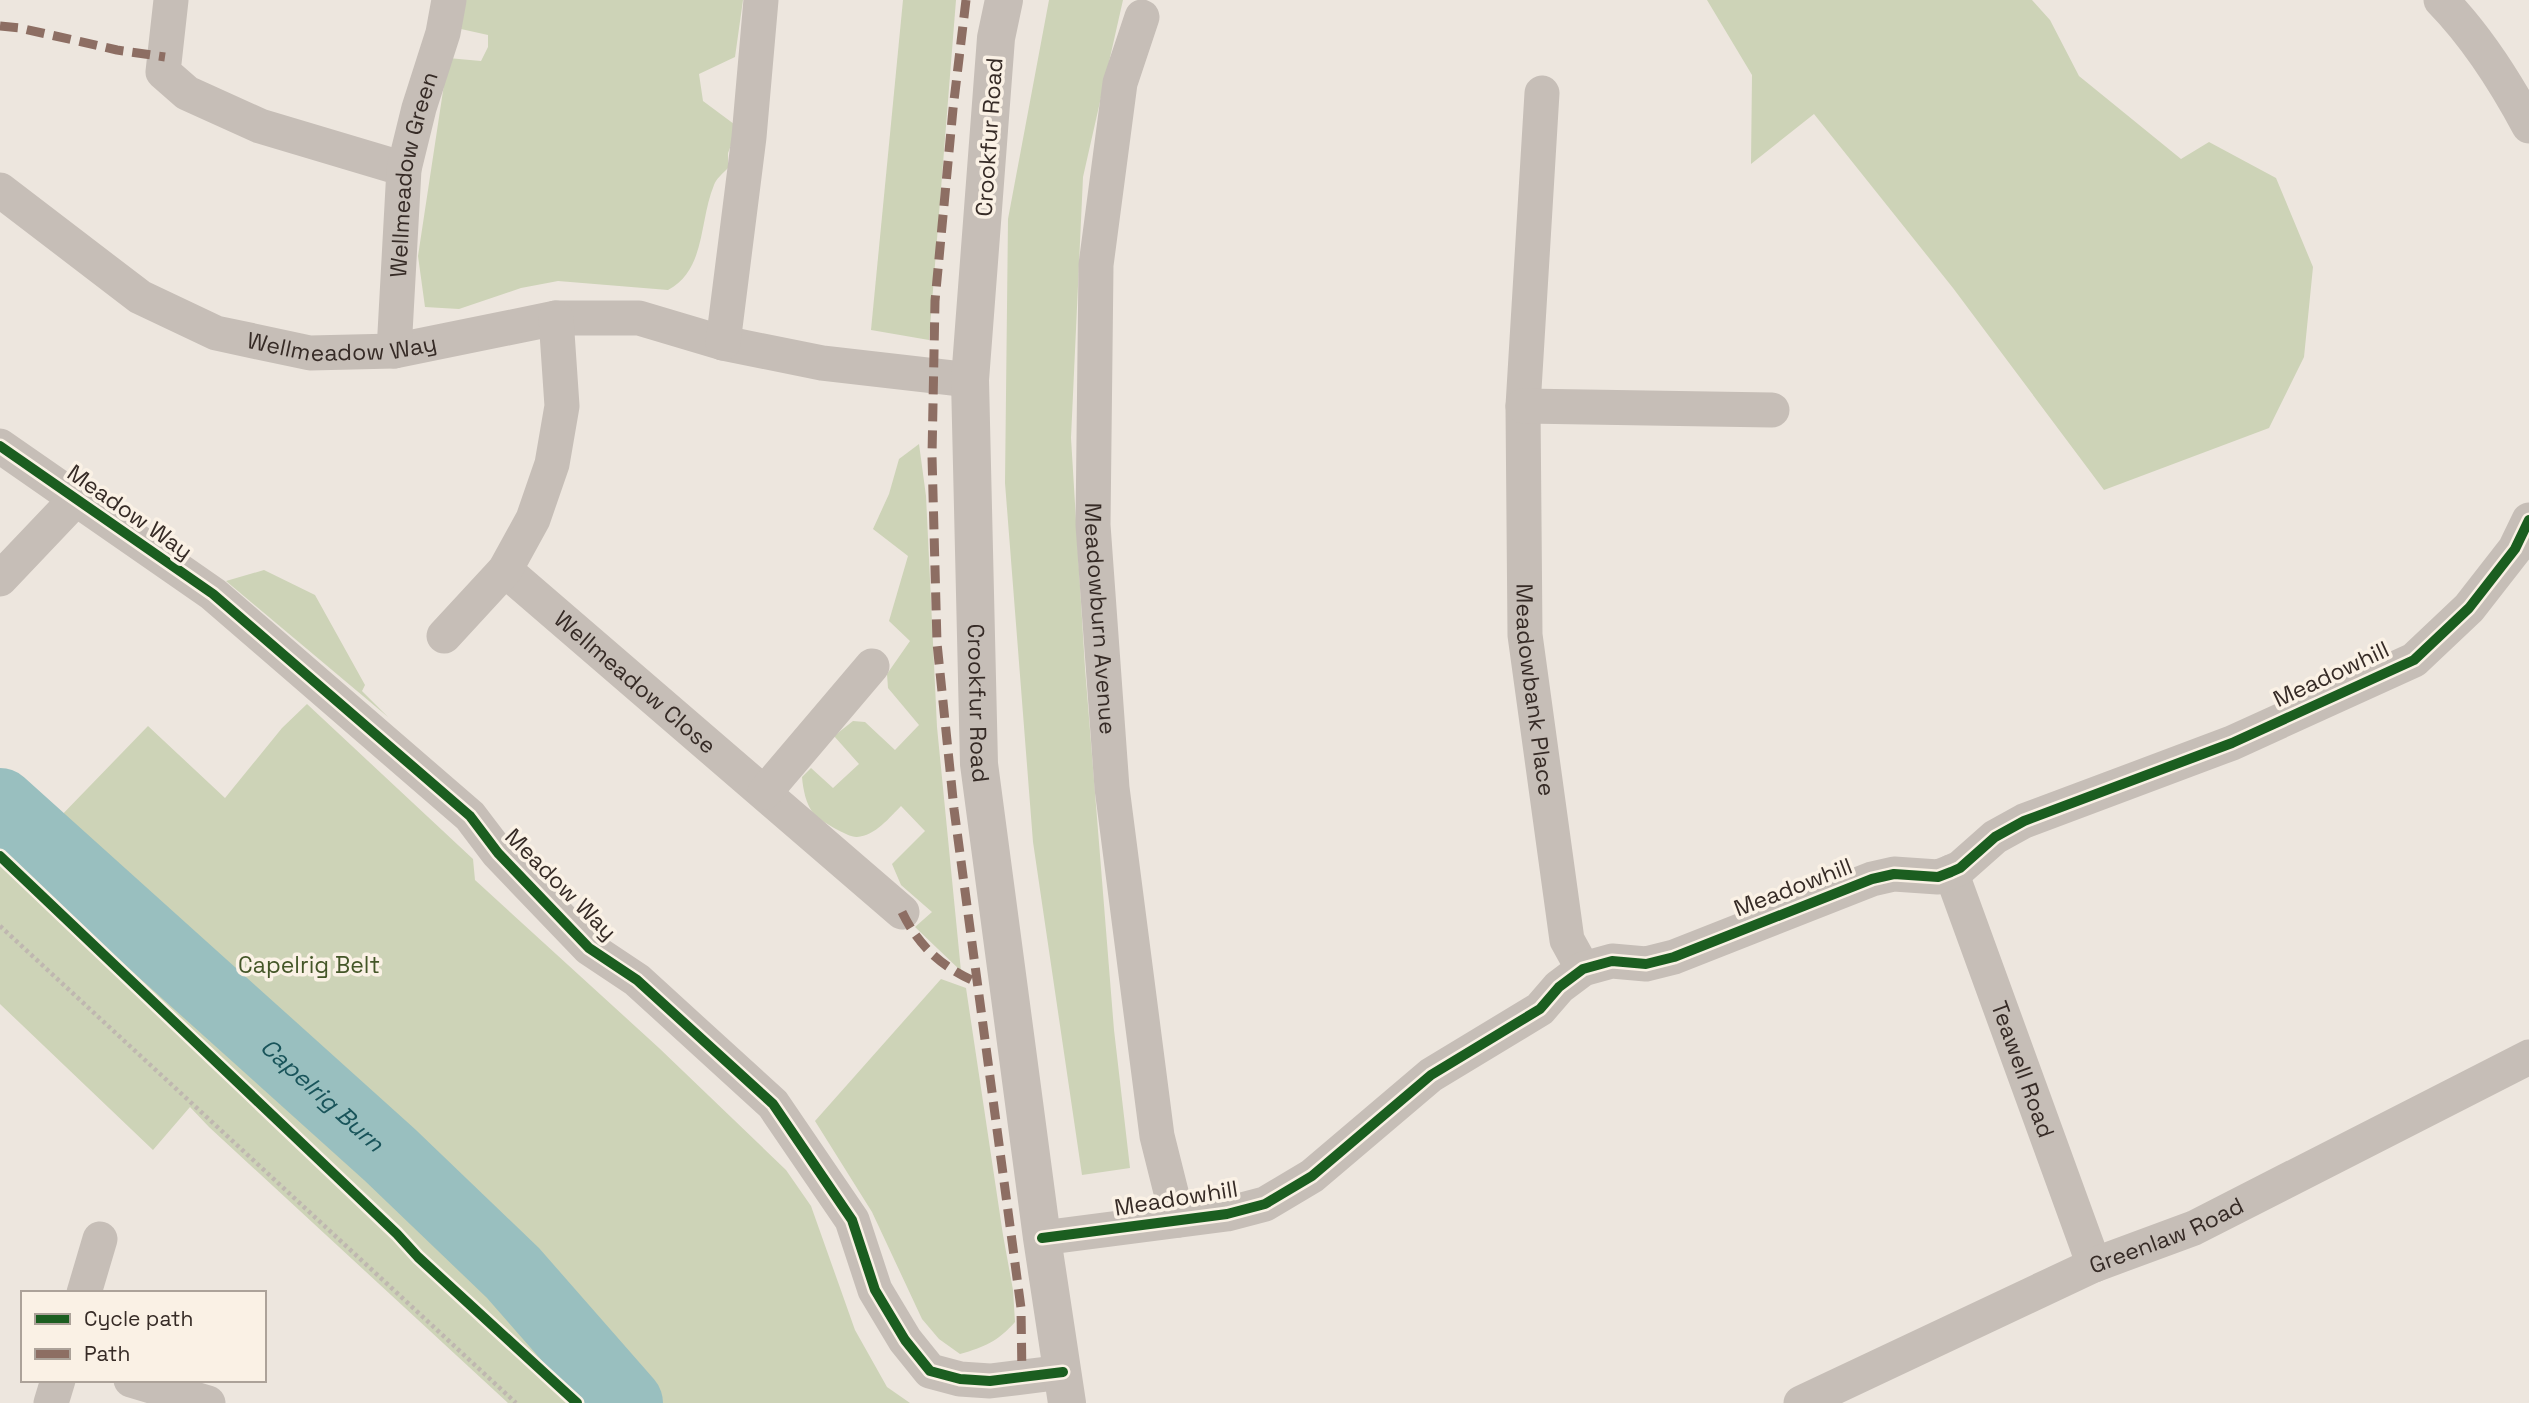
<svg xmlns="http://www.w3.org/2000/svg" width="2529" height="1403" font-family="'Space Grotesk',sans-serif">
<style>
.green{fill:#cdd3b7}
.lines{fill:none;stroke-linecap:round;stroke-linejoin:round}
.river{stroke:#99bfbf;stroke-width:72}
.path{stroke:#bfb7b0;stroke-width:4.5;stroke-dasharray:3.5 3.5;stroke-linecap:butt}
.minor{stroke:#c6beb7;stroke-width:35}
.tertiary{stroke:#c6beb7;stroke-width:38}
.quiet{stroke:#8d6e63;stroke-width:9;stroke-dasharray:18 9;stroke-linecap:butt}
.cycleway-casing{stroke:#faf1e5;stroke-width:15}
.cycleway{stroke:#1b5e20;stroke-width:10}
.labels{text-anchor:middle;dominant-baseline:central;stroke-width:7;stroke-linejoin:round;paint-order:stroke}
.street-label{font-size:23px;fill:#362b26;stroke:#faf1e5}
.park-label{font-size:23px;fill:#445628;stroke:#faf1e5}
.water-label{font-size:24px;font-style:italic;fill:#19545a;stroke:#faf1e5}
</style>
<rect width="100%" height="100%" fill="#ede6de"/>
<g class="green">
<path d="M 463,0 L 743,0 L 735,57 L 699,74 L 703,101 L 738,127 L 728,153 L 728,168 C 723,173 716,179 714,185 C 699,221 706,270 668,290 L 558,281 L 521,288 L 459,309 L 425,307 L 418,256 L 448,58 L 481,61 L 488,47 L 488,35 L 461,29 Z"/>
<path d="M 903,0 L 956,0 L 929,340 L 871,330 Z"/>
<path d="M 1049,0 L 1123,0 L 1083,177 L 1071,438 L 1085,668 L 1114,1030 L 1130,1168 L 1082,1175 L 1033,842 L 1005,483 L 1008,219 Z"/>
<path d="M 1707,0 L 2032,0 L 2050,20 L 2079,76 L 2181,159 L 2209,142 L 2276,178 L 2313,267 L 2304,357 L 2269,428 L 2104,490 L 1953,288 L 1814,114 L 1751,164 L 1752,75 Z"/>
<path d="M 919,444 L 926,496 L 937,727 L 961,971 L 915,927 L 932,912 L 901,885 L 892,864 L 925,831 L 901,806 C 890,817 875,836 857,837 C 849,838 819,820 814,814 C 806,805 803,789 802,777 L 811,768 L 833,788 L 859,764 L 834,736 L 853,721 L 865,722 L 895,750 L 919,725 L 888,688 L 887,674 L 910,641 L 889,621 L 908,556 L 873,529 L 889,494 L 899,459 Z"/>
<path d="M 264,570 L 315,595 L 365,685 L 362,691 L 388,717 L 226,581 Z"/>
<path d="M 307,704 L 473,859 L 475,880 L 659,1048 L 786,1170 L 811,1206 L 855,1330 L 887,1387 L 910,1403 L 508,1403 L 209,1127 L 190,1107 L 153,1150 L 0,1004 L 0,777 L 56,821 L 148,726 L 225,798 L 282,728 Z"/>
<path d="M 941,979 L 966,988 L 1003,1235 L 1013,1290 L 1015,1322 C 998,1341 985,1347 960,1354 L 939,1339 L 922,1319 L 872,1212 L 815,1121 Z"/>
</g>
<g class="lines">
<path class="river" id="s1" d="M 0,804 L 390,1155 L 513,1273 L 627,1403"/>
<path class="path" d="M 0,926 L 516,1403"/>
<g class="minor">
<path d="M 171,0 L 163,72 L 187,93 L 260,126 L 404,169"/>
<path d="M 2441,0 C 2477,37 2505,81 2529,126"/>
<path id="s2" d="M 1142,17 L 1120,83 L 1096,265 L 1093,525 L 1112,788 L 1157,1136 L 1178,1220"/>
<path id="s3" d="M 1542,93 L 1523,406 L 1525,635 L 1567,940 L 1583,969"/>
<path id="s4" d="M 0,190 L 140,297 L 216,333 L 310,353 L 394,351 L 556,318 L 639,318 L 723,343 L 822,363 L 970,380"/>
<path d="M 723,343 L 749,137 L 761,0"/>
<path id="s5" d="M 394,351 L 404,169 L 419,108 L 443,33 L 449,0"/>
<path d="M 1523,406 L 1772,410"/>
<path d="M 0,446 L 213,594 L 470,816 L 498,853 L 589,948 L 637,980 L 773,1104 L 852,1220 L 875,1290 L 905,1340 L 930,1371 L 960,1379 L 990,1381 L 1063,1372"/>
<path id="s6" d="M 505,570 L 902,912"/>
<path d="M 0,579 L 75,500"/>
<path d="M 444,636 L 505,570 L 533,519 L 552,464 L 562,406 L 556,318"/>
<path d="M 765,792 L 872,666"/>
<path id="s7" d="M 1951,872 L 2094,1265"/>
<path d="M 1042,1238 L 1227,1214 L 1265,1204 L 1312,1176 L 1431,1075 L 1540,1009 L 1559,987 L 1583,969 L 1612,961 L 1646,964 L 1674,957 L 1872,879 L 1894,874 L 1938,877 L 1951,872 L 1960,868 L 1995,837 L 2024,821 L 2232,743 L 2414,660 L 2469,608 L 2515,549 L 2529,520"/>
<path d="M 84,1293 L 100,1239"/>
<path d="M 131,1380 L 208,1403"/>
<path d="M 51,1403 L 58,1380"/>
<path id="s8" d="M 1801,1403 L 2094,1265 L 2194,1228 L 2529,1057"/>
</g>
<path class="tertiary" id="s9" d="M 1004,0 L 996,38 L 970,380 L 979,764 L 1042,1238 L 1067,1403"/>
<g class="quiet">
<path d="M 966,0 L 953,109 L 935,301 L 932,456 L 937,643 L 954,809 L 1021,1308 L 1022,1377"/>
<path d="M 0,26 L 20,28 L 117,50 L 165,57"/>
<path d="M 902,912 C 919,947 942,967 978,983"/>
</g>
<g class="cycleway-casing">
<g id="cycleway">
<path d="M 0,446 L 213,594 L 470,816 L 498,853 L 589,948 L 637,980 L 773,1104 L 852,1220 L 875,1290 L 905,1340 L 930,1371 L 960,1379 L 990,1381 L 1063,1372"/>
<path d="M 0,856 L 397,1234 L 418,1257 L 577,1403"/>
<path d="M 1042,1238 L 1227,1214 L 1265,1204 L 1312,1176 L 1431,1075 L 1540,1009 L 1559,987 L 1583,969 L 1612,961 L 1646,964 L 1674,957 L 1872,879 L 1894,874 L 1938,877 L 1951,872 L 1960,868 L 1995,837 L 2024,821 L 2232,743 L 2414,660 L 2469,608 L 2515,549 L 2529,520"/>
</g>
</g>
<use href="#cycleway" class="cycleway"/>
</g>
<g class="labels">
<g class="street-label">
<text transform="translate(989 137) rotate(-86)">Crookfur Road</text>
<text stroke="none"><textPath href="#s5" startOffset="178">Wellmeadow Green</textPath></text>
<text stroke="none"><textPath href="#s4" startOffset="388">Wellmeadow Way</textPath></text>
<text transform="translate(130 512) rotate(35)">Meadow Way</text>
<text stroke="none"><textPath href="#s2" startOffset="607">Meadowburn Avenue</textPath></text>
<text transform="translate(2331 674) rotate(-25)">Meadowhill</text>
<text stroke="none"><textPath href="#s6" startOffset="172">Wellmeadow Close</textPath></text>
<text stroke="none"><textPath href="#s3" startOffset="598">Meadowbank Place</textPath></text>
<text stroke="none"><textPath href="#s9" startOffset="705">Crookfur Road</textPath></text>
<text transform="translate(561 884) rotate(45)">Meadow Way</text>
<text transform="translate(1793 887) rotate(-21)">Meadowhill</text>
<text stroke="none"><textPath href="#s7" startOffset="210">Teawell Road</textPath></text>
<text transform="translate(1176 1198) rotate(-9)">Meadowhill</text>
<text stroke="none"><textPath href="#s8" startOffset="402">Greenlaw Road</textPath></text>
</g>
<g class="park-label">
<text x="309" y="965">Capelrig Belt</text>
</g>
<g class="water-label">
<text stroke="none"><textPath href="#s1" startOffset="434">Capelrig Burn</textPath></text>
</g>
</g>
<rect x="21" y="1291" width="245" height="91" fill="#faf1e5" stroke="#aca299" stroke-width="2"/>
<rect x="35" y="1314" width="35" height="10" fill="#1b5e20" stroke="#aca299" stroke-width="2"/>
<text x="84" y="1326" font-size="21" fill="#362b26">Cycle path</text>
<rect x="35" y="1349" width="35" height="10" fill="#8d6e63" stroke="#aca299" stroke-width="2"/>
<text x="84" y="1361" font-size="21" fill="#362b26">Path</text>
</svg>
